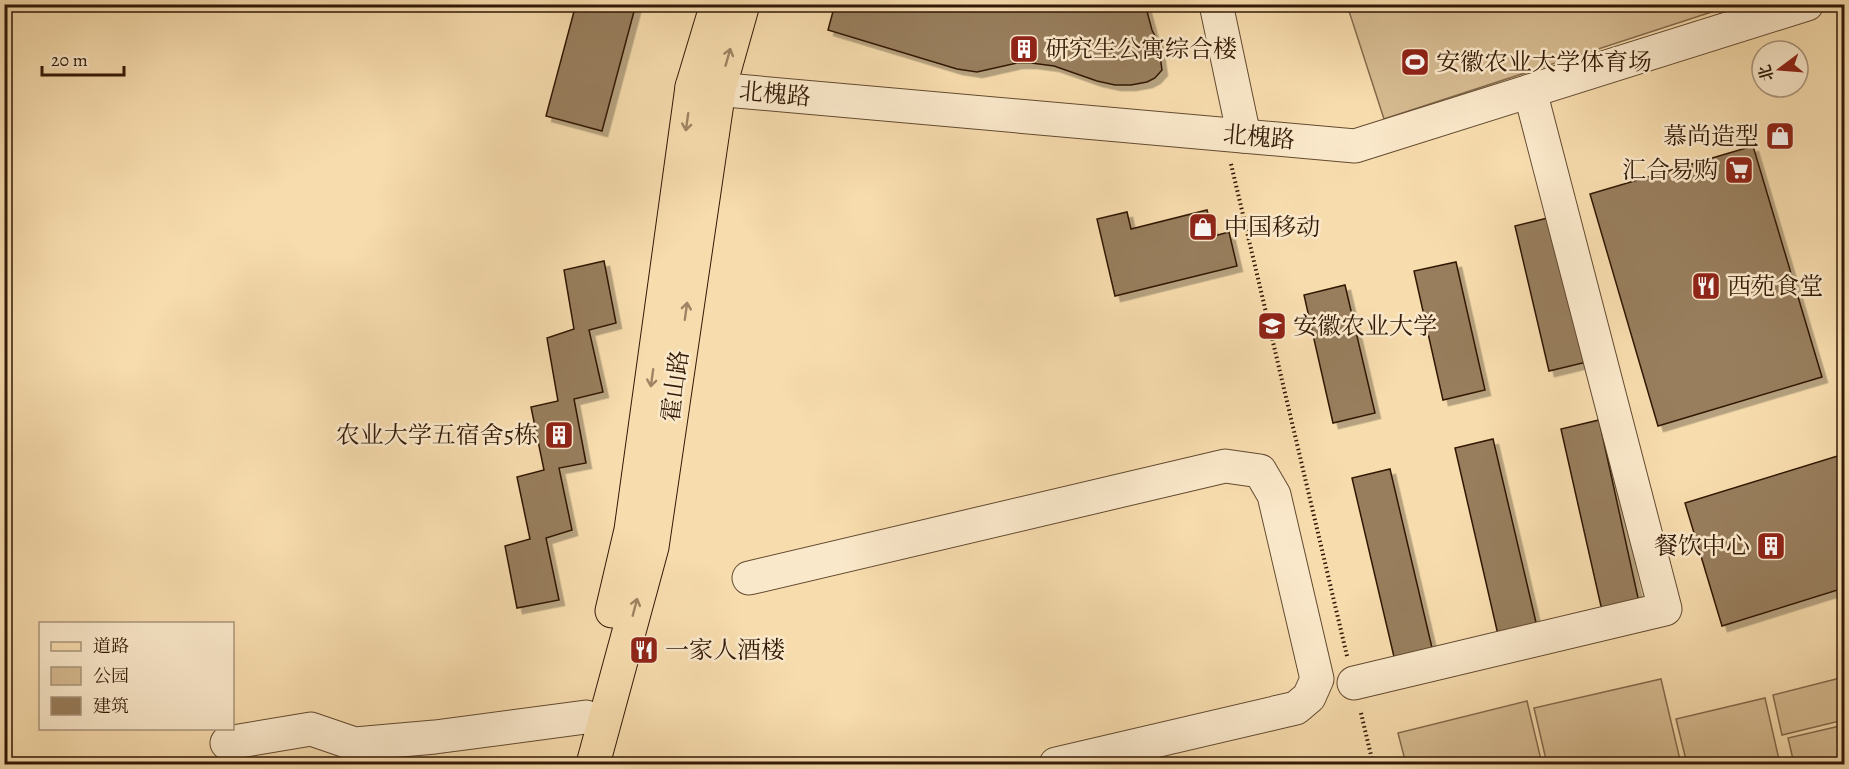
<svg xmlns="http://www.w3.org/2000/svg" width="1849" height="769" font-family="Alegreya,'Noto Serif SC',serif">
<style>
.green{fill:#d6bb91;stroke:#846a4c;stroke-width:1.5}
.building{fill:#987e5d;stroke:#321906;stroke-width:1.5;filter:url(#shadow)}
.lines{fill:none;stroke-linecap:round;stroke-linejoin:round}
.minor-casing{stroke:#634a30;stroke-width:35}
.major-casing{stroke:#321906;stroke-width:35}
.path{stroke:#321906;stroke-width:4;stroke-dasharray:1.5 3;stroke-linecap:butt}
.minor{stroke:#fae8ca;stroke-width:33}
.major{stroke:#f7dcad;stroke-width:33}
.oneway{stroke:#9e8462}
.labels{text-anchor:middle;dominant-baseline:central;stroke-width:5;stroke-linejoin:round;paint-order:stroke}
.poi-label{font-size:24px;fill:#321906;stroke:#fae8ca;text-anchor:start}
.street-label{font-size:24px;fill:#321906;stroke:#fae8ca}
</style>
<defs>
<filter id="shadow"><feDropShadow dx="5.5" dy="5.5" stdDeviation="0" flood-color="#0004"/></filter>
</defs>
<rect width="100%" height="100%" fill="#f7dcad"/>
<filter id="stains"><feTurbulence type="fractalNoise" baseFrequency=".00333" numOctaves="4"/><feColorMatrix values="0 0 0 0 .2 0 0 0 0 .09 0 0 0 0 .02 0 0 0 .5 -.17"/></filter>
<radialGradient id="worn" r=".72"><stop offset=".6" stop-color="#630" stop-opacity="0"/><stop offset="1" stop-color="#630" stop-opacity=".3"/></radialGradient>
<g class="green">
<path d="M 1347,5 L 1347,4 L 1733,5 L 1384,119 Z"/>
<path d="M 1844,677 L 1844,720 L 1782,735 L 1773,695 Z"/>
<path d="M 1661,679 L 1681,764 L 1547,764 L 1534,708 Z"/>
<path d="M 1765,698 L 1780,764 L 1687,764 L 1676,719 Z"/>
<path d="M 1527,701 L 1542,764 L 1406,764 L 1398,733 Z"/>
<path d="M 1844,725 L 1844,764 L 1794,764 L 1788,738 Z"/>
</g>
<g class="building">
<path d="M 576,4 L 636,4 L 602,131 L 546,116 Z"/>
<path d="M 835,4 L 1145,4 L 1152,30 L 1158,42 L 1162,70 L 1155,78 L 1147,82 L 1131,85 L 1115,85 L 1097,81 L 1054,66 L 1031,63 L 1017,63 L 977,72 L 957,69 L 828,30 Z"/>
<path d="M 1753,146 L 1822,377 L 1658,426 L 1590,194 Z"/>
<path d="M 1207,210 L 1214,236 L 1229,232 L 1237,266 L 1115,296 L 1097,219 L 1127,212 L 1131,229 Z"/>
<path d="M 1556,216 L 1591,361 L 1549,371 L 1515,226 Z"/>
<path d="M 604,261 L 616,323 L 589,330 L 603,392 L 574,399 L 586,463 L 559,468 L 572,530 L 546,538 L 559,600 L 517,608 L 505,546 L 530,539 L 517,477 L 544,470 L 531,407 L 558,401 L 547,338 L 574,329 L 564,270 Z"/>
<path d="M 1456,262 L 1485,390 L 1443,400 L 1414,271 Z"/>
<path d="M 1345,285 L 1375,413 L 1333,423 L 1304,295 Z"/>
<path d="M 1599,420 L 1640,607 L 1603,615 L 1561,429 Z"/>
<path d="M 1493,439 L 1538,631 L 1499,639 L 1455,448 Z"/>
<path d="M 1844,454 L 1844,588 L 1722,626 L 1685,503 Z"/>
<path d="M 1390,469 L 1433,652 L 1395,661 L 1352,478 Z"/>
</g>
<g class="lines">
<g class="minor-casing">
<g id="minor">
<path d="M 1216,4 L 1244,136"/>
<path d="M 692,87 L 1355,146 L 1807,4"/>
<path d="M 749,578 L 1225,466 L 1260,471 L 1274,495 L 1317,679 L 1309,697 L 1296,708 L 1056,764"/>
<path d="M 1354,683 L 1665,609 L 1530,91"/>
<path d="M 227,743 L 311,729 L 355,744 L 435,737 L 586,717"/>
</g>
</g>
<g class="major-casing">
<g id="major">
<path d="M 612,611 L 631,530 L 692,87 L 717,4"/>
<path d="M 593,764 L 652,547 L 719,89 L 743,4"/>
</g>
</g>
<g class="path">
<path d="M 1231,164 L 1347,656"/>
<path d="M 1361,713 L 1373,764"/>
</g>
<use href="#minor" class="minor"/>
<use href="#major" class="major"/>
</g>
<defs><path id="oneway-shaft" d="M-6 0H5M1.5-3L5.5 0L1.5 3" fill="none" stroke-width="1.6" stroke-linecap="round" stroke-linejoin="round" transform="scale(1.5)"/></defs>
<g class="oneway">
<use href="#oneway-shaft" transform="translate(728 57) rotate(-74)"/>
<use href="#oneway-shaft" transform="translate(687 122) rotate(98)"/>
<use href="#oneway-shaft" transform="translate(686 311) rotate(-82)"/>
<use href="#oneway-shaft" transform="translate(652 378) rotate(98)"/>
<use href="#oneway-shaft" transform="translate(635 607) rotate(-75)"/>
</g>
<defs>
<g id="building-square" transform="scale(1.5)"><rect x="-9" y="-9" width="18" height="18" rx="4" fill="#8f2418" stroke="#fae8ca"/><path d="M-4-6H4V6H1V3H-1V6H-4ZM-2.5-4.3h1.7v1.8h-1.7ZM.8-4.3h1.7v1.8H.8ZM-2.5-1h1.7V.8h-1.7ZM.8-1h1.7V.8H.8Z" fill="#fff"/></g>
<g id="stadium-square" transform="scale(1.5)"><rect x="-9" y="-9" width="18" height="18" rx="4" fill="#8f2418" stroke="#fae8ca"/><path d="M0-5a6.5 5 0 1 0 0 10a6.5 5 0 1 0 0-10ZM-3.5-1.8h7v3.6h-7Z" fill="#fff"/></g>
<g id="shop-square" transform="scale(1.5)"><rect x="-9" y="-9" width="18" height="18" rx="4" fill="#8f2418" stroke="#fae8ca"/><path d="M-5-2.5h2.3a2.7 3.5 0 0 1 5.4 0H5L5.5 6h-11ZM-1.5-2.5h3a1.5 2.3 0 0 0-3 0Z" fill="#fff"/></g>
<g id="supermarket-square" transform="scale(1.5)"><rect x="-9" y="-9" width="18" height="18" rx="4" fill="#8f2418" stroke="#fae8ca"/><path d="M-6-5.5h2.5l.6 2H6L4.5 2H-2.5L-4.4-4H-6ZM-1.5 3.2a1.3 1.3 0 1 0 .1 0ZM3 3.2a1.3 1.3 0 1 0 .1 0Z" fill="#fff"/></g>
<g id="restaurant-square" transform="scale(1.5)"><rect x="-9" y="-9" width="18" height="18" rx="4" fill="#8f2418" stroke="#fae8ca"/><path d="M-5-6h1v4h1v-4h1v4h1v-4h1v5L-1.5 .5V6h-2V.5L-5-1ZM5-6V6H3V1.5H1.5Q1.5-4 5-6Z" fill="#fff"/></g>
<g id="university-square" transform="scale(1.5)"><rect x="-9" y="-9" width="18" height="18" rx="4" fill="#8f2418" stroke="#fae8ca"/><path d="M0-5L7-2L0 1L-7-2ZM-4 1L0 2.5L4 1V4Q0 6-4 4Z" fill="#fff"/></g>
</defs>
<g fill-rule="evenodd">
<use href="#building-square" x="1024" y="49"/>
<use href="#stadium-square" x="1415" y="62"/>
<use href="#shop-square" x="1780" y="136"/>
<use href="#supermarket-square" x="1739" y="170"/>
<use href="#shop-square" x="1203" y="227"/>
<use href="#restaurant-square" x="1706" y="286"/>
<use href="#university-square" x="1272" y="326"/>
<use href="#building-square" x="559" y="435"/>
<use href="#building-square" x="1771" y="546"/>
<use href="#restaurant-square" x="644" y="650"/>
</g>
<g class="labels">
<g class="poi-label">
<text x="1045" y="49">研究生公寓综合楼</text>
<text x="1436" y="62">安徽农业大学体育场</text>
<text x="1759" y="136" text-anchor="end">慕尚造型</text>
<text x="1718" y="170" text-anchor="end">汇合易购</text>
<text x="1224" y="227">中国移动</text>
<text x="1727" y="286">西苑食堂</text>
<text x="1293" y="326">安徽农业大学</text>
<text x="538" y="435" text-anchor="end">农业大学五宿舍5栋</text>
<text x="1750" y="546" text-anchor="end">餐饮中心</text>
<text x="665" y="650">一家人酒楼</text>
</g>
<g class="street-label">
<text transform="translate(775 94) rotate(5)">北槐路</text>
<text transform="translate(1259 137) rotate(5)">北槐路</text>
<text transform="translate(675 386) rotate(-82)">霍山路</text>
</g>
</g>
<rect width="1849" height="769" fill="none" stroke="#f7dcad" stroke-width="24"/>
<rect x="6" y="6" width="1837" height="757" fill="none" stroke="#321906" stroke-width="3"/>
<rect x="12" y="12" width="1825" height="745" fill="none" stroke="#321906" stroke-width="1.5"/>
<rect x="39" y="622" width="195" height="108" fill="#fae8ca" stroke="#aa957c" stroke-width="1.5"/>
<rect x="51" y="642" width="30" height="9" fill="#f7dcad" stroke="#aa957c" stroke-width="1.5"/>
<text x="93" y="652" font-size="18" fill="#321906">道路</text>
<rect x="51" y="667" width="30" height="18" fill="#d6bb91" stroke="#aa957c" stroke-width="1.5"/>
<text x="93" y="682" font-size="18" fill="#321906">公园</text>
<rect x="51" y="697" width="30" height="18" fill="#987e5d" stroke="#aa957c" stroke-width="1.5"/>
<text x="93" y="712" font-size="18" fill="#321906">建筑</text>
<g transform="translate(1780 69) rotate(254)"><circle r="28" fill="#fae8ca" stroke="#aa957c" stroke-width="1.5"/>
<path d="M0-4.5L10 22L0 15L-10 22Z" fill="#8f2418"/>
<text y="-9" font-size="16" font-weight="bold" text-anchor="middle" fill="#321906">北</text>
</g>
<path d="M42 66v9h82v-9" fill="none" stroke="#321906" stroke-width="3"/>
<text x="51" y="66" font-size="18" fill="#321906" stroke="#fae8ca" stroke-width="4.5" paint-order="stroke">20 m</text>
<rect width="100%" height="100%" filter="url(#stains)"/>
<rect width="100%" height="100%" fill="url(#worn)"/>
</svg>
